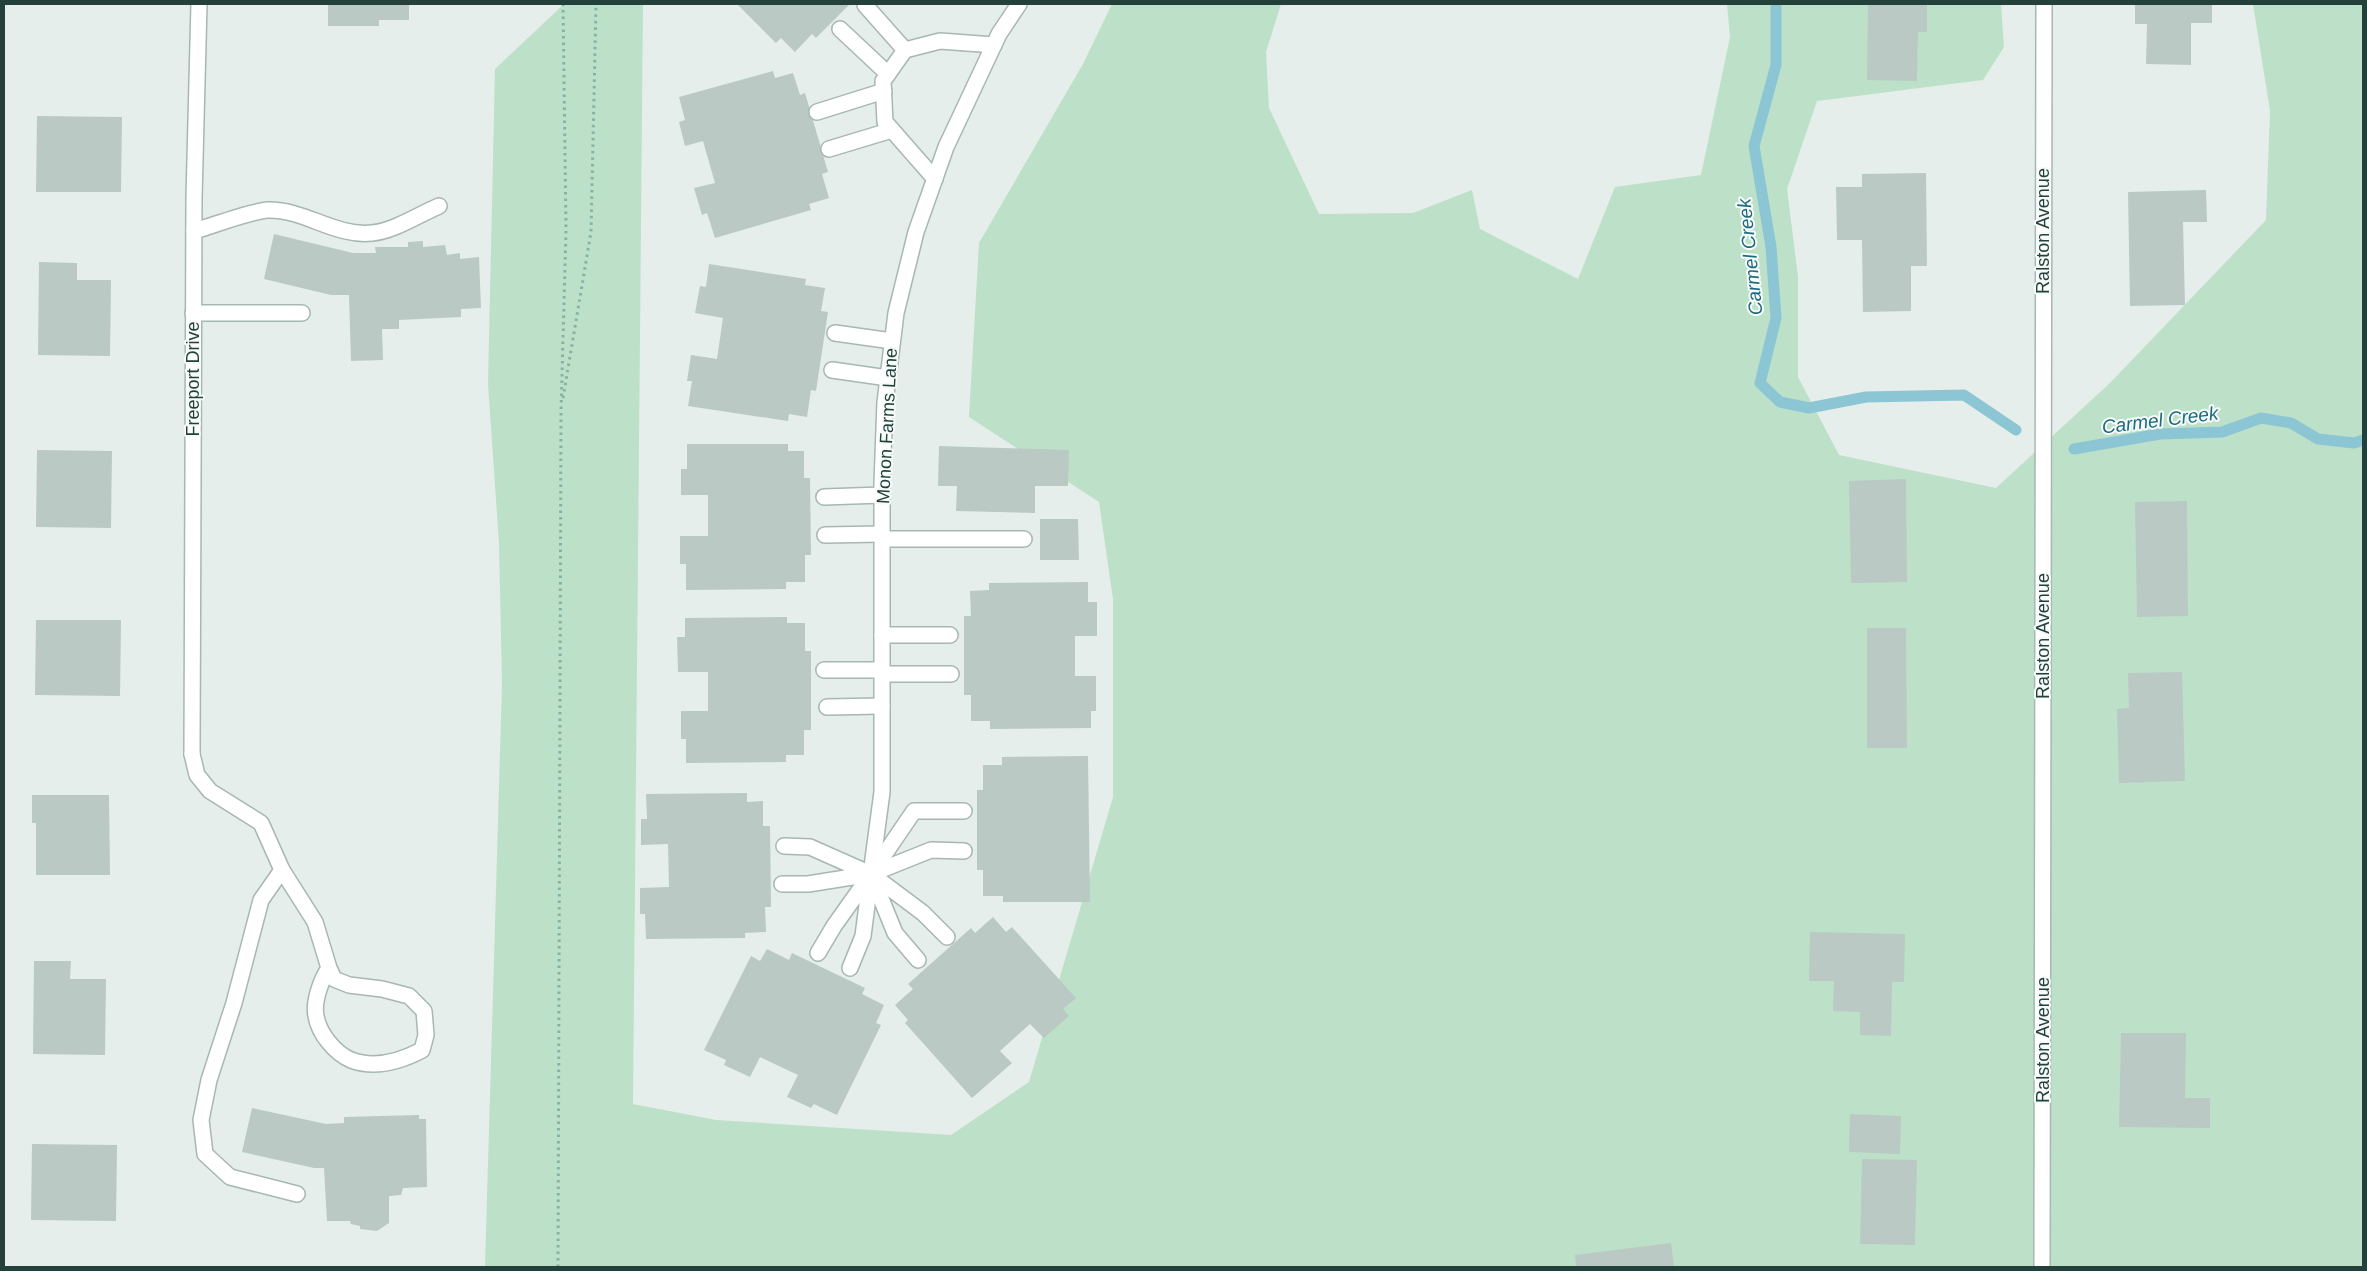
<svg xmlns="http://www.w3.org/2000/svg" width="2367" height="1271" font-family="Helvetica,sans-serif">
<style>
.green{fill:#bde0c8}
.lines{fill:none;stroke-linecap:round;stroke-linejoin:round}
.stream{stroke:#8cc6d4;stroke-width:11}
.building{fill:#bac9c4}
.service-casing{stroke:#a7b7b2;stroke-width:18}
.minor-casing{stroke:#a7b7b2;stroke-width:18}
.path{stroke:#84b3a6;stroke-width:3;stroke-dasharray:2.5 4;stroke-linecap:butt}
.service{stroke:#fff;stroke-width:15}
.minor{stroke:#fff;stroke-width:15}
.labels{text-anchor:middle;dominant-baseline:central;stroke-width:4;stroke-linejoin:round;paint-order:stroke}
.street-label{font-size:18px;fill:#23413a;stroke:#f6faf8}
.water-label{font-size:19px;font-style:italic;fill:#1b6a7f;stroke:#f6faf8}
</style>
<rect width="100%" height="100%" fill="#e5eeea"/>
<path class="green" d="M 564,4 L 643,4 L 633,1104 L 716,1120 L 951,1135 L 1029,1082 L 1113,797 L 1113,599 L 1099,502 L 969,417 L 979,243 L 1083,64 L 1112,4 L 1281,4 L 1266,52 L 1269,108 L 1319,214 L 1413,213 L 1472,190 L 1480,229 L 1578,279 L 1615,187 L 1701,175 L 1730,37 L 1727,4 L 2001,4 L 2004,47 L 1983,80 L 1817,101 L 1787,189 L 1798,277 L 1798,377 L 1839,455 L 1996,488 L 2110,383 L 2266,220 L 2270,111 L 2253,4 L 2363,4 L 2363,1267 L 485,1267 L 502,684 L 499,543 L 488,384 L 495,69 Z"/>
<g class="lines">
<g class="stream">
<path d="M 1776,4 L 1776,65 L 1754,146 L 1771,247 L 1776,318 L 1760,383 L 1780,402 L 1809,408 L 1866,397 L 1964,395 L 2016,430"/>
<path d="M 2074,449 L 2160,434 L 2222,432 L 2261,418 L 2291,423 L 2318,439 L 2354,443 L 2363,440"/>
</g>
</g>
<g class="building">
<path d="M 328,4 L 409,4 L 409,20 L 379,20 L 379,26 L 328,26 Z"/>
<path d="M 737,4 L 850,4 L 816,38 L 812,34 L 795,52 L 781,38 L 776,43 Z"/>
<path d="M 1868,4 L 1927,4 L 1927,32 L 1918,32 L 1917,81 L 1867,80 Z"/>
<path d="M 2135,4 L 2212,4 L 2212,23 L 2191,23 L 2191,65 L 2146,64 L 2147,24 L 2135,24 Z"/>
<path d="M 773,71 L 775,78 L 793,73 L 800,95 L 805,93 L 828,172 L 822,174 L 829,198 L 809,204 L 811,210 L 715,238 L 707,213 L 702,215 L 694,188 L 715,183 L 703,141 L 685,146 L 679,122 L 685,120 L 679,97 Z"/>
<path d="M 37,116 L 122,117 L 121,192 L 36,192 Z"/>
<path d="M 1926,173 L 1927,266 L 1911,266 L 1911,311 L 1863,312 L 1862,240 L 1837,240 L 1836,187 L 1862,187 L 1862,174 Z"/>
<path d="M 2206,190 L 2207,222 L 2183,222 L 2185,305 L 2130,306 L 2128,192 Z"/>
<path d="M 274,234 L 353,253 L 376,253 L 375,247 L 408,247 L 408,242 L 423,241 L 423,247 L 445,245 L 447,255 L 460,253 L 460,259 L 479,257 L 481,308 L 461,309 L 461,317 L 399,320 L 399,329 L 382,329 L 383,360 L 351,361 L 349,295 L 331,295 L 264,279 Z"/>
<path d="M 39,262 L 77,263 L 77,280 L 111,280 L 110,356 L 38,355 Z"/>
<path d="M 709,264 L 806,279 L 805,285 L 825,288 L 821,311 L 828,312 L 816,391 L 811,390 L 807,417 L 789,414 L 788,421 L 688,406 L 692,381 L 687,381 L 691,355 L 717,359 L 723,318 L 695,313 L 700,286 L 706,287 Z"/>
<path d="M 687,444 L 788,444 L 788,451 L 804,451 L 804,478 L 810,478 L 811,555 L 805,555 L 805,582 L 786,582 L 786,589 L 686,590 L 686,564 L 680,564 L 680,536 L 708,536 L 708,495 L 681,495 L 681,469 L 687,469 Z"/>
<path d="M 939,446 L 1069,450 L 1068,486 L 1035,486 L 1035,513 L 956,511 L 957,486 L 938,486 Z"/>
<path d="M 37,450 L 112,451 L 111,528 L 36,527 Z"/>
<path d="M 1906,479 L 1907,582 L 1851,583 L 1849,481 Z"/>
<path d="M 2187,501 L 2188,616 L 2137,617 L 2135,502 Z"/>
<path d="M 1040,519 L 1078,519 L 1079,560 L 1040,560 Z"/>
<path d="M 1088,582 L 1088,602 L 1097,602 L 1097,636 L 1075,636 L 1075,676 L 1096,676 L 1096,711 L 1091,711 L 1091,728 L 990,729 L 990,721 L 971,721 L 971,695 L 964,695 L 964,616 L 971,616 L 970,591 L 989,590 L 989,583 Z"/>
<path d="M 787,617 L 787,623 L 805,623 L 805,651 L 811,651 L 811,730 L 804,730 L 804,755 L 786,755 L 786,762 L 686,763 L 686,739 L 681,739 L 681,711 L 708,711 L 708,672 L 678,672 L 677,637 L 685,637 L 685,618 Z"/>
<path d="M 36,620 L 121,620 L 120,696 L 35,695 Z"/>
<path d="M 1867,628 L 1906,628 L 1907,748 L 1867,748 Z"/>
<path d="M 2182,672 L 2185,781 L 2119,783 L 2117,709 L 2129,708 L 2128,673 Z"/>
<path d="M 1088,756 L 1090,902 L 1003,902 L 1003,896 L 983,896 L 983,870 L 977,870 L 977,790 L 983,790 L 983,765 L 1002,765 L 1002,757 Z"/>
<path d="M 747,793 L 747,802 L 763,801 L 763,826 L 770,826 L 771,907 L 765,907 L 766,932 L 745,933 L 745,938 L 646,939 L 645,914 L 640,914 L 640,888 L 669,887 L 668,844 L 641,845 L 641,819 L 647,819 L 646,794 Z"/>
<path d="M 32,795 L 109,795 L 110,875 L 36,875 L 36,823 L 32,823 Z"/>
<path d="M 993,917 L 1006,932 L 1012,927 L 1076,998 L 1063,1009 L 1069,1016 L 1044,1038 L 1030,1024 L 1000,1051 L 1012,1063 L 972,1098 L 905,1023 L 908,1020 L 895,1005 L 913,989 L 908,984 L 971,928 L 975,933 Z"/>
<path d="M 1810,932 L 1905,934 L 1904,982 L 1892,982 L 1891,1036 L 1860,1035 L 1860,1012 L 1833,1011 L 1834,981 L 1809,981 Z"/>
<path d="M 767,949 L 789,960 L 792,953 L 865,988 L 862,994 L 884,1005 L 876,1023 L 881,1025 L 837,1115 L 814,1104 L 811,1108 L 787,1097 L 798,1075 L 760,1057 L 750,1077 L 724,1065 L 726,1060 L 704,1050 L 751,956 L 760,961 Z"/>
<path d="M 34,961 L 71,961 L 70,979 L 106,979 L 105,1055 L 33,1054 Z"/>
<path d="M 2121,1033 L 2186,1033 L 2185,1098 L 2210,1098 L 2210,1128 L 2119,1127 Z"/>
<path d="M 252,1108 L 326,1124 L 344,1123 L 344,1117 L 419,1115 L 419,1119 L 426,1119 L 427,1187 L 403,1188 L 401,1195 L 389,1196 L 389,1223 L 377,1231 L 360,1229 L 360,1226 L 351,1224 L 350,1221 L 327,1221 L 324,1168 L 314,1168 L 242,1152 Z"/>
<path d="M 1850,1114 L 1901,1116 L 1900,1154 L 1849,1152 Z"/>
<path d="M 32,1144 L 117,1145 L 116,1221 L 31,1220 Z"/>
<path d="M 1862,1159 L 1917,1160 L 1915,1245 L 1860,1244 Z"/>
<path d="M 1671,1243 L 1674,1267 L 1576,1267 L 1575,1255 Z"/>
</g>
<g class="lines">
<g class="service-casing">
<g id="service">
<path d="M 865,5 L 905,50"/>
<path d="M 840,29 L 888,74"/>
<path d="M 817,112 L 884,91"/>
<path d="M 829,149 L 892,130"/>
<path d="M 935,179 L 885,122 L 883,81 L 905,50 L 940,41 L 994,45"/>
<path d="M 194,231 C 212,226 251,211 268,210 C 304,209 335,237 372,233 C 394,231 418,215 439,206"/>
<path d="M 193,313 L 302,313"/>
<path d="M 835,333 L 892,341"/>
<path d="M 832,370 L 888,378"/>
<path d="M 824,497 L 882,495"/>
<path d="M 825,535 L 882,534"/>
<path d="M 882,539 L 1024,539"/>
<path d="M 882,635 L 950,635"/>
<path d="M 824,670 L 882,670"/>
<path d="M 882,674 L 951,674"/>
<path d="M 827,707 L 882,706"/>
<path d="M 192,754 L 197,775 L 210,791 L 261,823 L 282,870 L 315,922 L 329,968 C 321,980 313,1002 316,1016 C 319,1034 335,1053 351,1060 C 375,1069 401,1061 422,1050 L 426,1035 L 424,1011 L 409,996 L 382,989 L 349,985 L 334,979 L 329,968"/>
<path d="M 964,811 L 914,811 L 871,874 L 931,850 L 964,851"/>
<path d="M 282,870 L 261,900 L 234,1003 L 209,1080 L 201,1120 L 205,1154 L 230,1177 L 297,1194"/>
<path d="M 782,884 L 808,884 L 871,874 L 810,847 L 784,846"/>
<path d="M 818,953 L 834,926 L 871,874 L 863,936 L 850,968"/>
<path d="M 918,960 L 895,933 L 871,874 L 923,913 L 947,937"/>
</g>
</g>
<g class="minor-casing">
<g id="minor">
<path d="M 192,754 L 194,198 L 199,4"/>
<path d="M 871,874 L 882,792 L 882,483 L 885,402 L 896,313 L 916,232 L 946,147 L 999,34 L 1019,4"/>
<path d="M 2042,1267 L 2044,4"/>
</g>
</g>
<g class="path">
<path d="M 563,398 L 591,232 L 596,4"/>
<path d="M 558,1267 L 561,411 L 566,230 L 563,4"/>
</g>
<use href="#service" class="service"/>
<use href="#minor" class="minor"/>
</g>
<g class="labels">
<g class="street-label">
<text transform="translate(2043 231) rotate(-90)">Ralston Avenue</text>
<text transform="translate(193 379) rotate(-90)">Freeport Drive</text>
<text transform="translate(887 426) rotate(-87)">Monon Farms Lane</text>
<text transform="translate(2043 636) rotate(-90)">Ralston Avenue</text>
<text transform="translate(2043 1040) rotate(-90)">Ralston Avenue</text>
</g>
<g class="water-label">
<text transform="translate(1750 257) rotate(-96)">Carmel Creek</text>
<text transform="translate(2160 420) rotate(-7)">Carmel Creek</text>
</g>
</g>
<rect width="2367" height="1271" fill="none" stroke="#23413a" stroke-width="10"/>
</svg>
